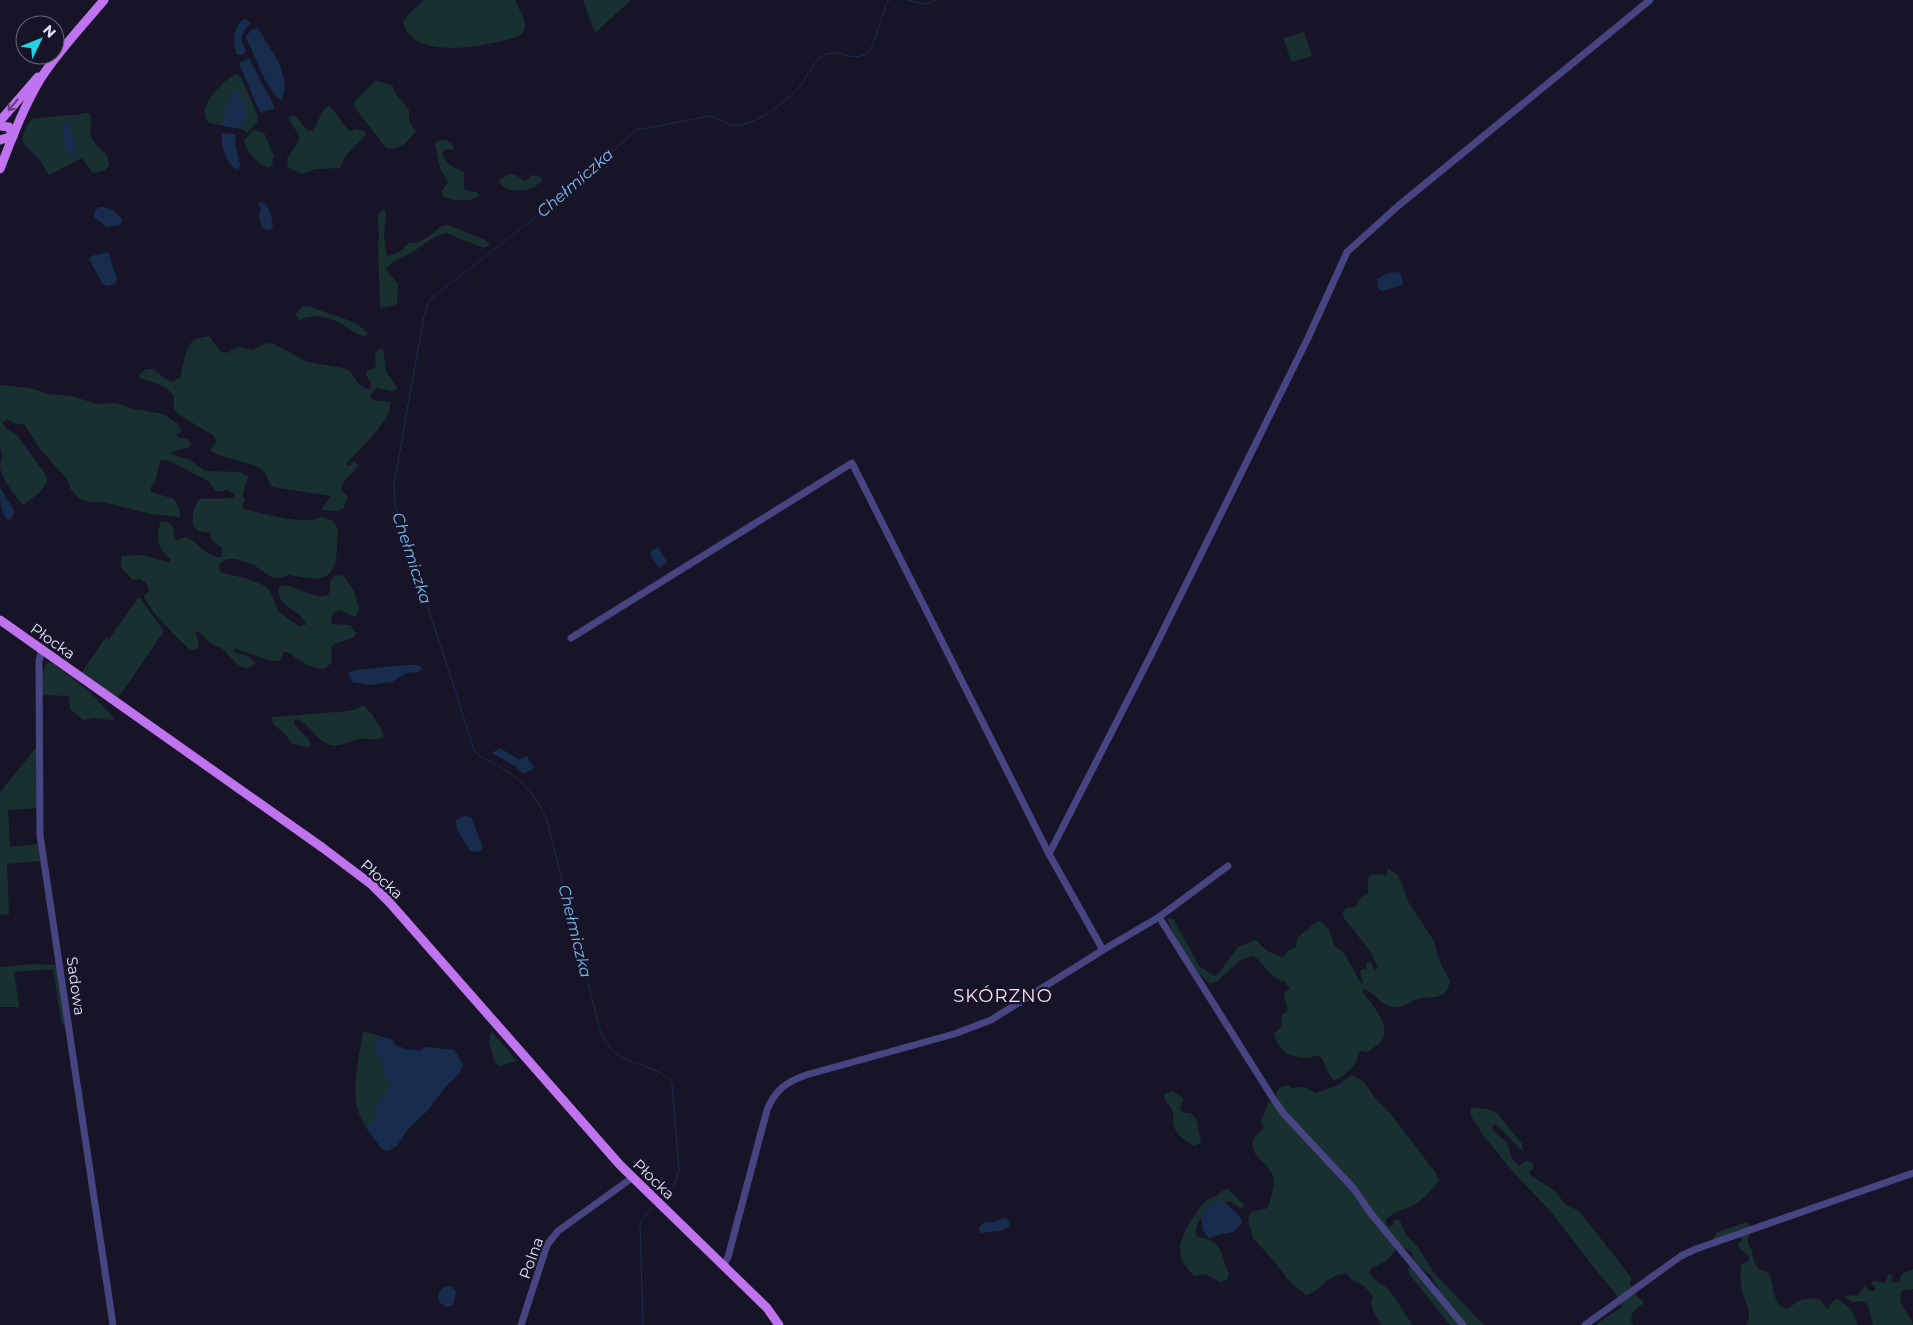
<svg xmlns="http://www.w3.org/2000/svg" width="1913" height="1325" font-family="Montserrat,sans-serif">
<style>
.green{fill:#183130}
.water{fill:#182d4d}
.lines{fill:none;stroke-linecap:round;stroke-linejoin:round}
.stream{stroke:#182d4d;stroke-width:1}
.minor{stroke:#464581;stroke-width:7}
.major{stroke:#bf73ee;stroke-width:9}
.oneway{stroke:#633f81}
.labels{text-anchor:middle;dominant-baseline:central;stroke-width:4.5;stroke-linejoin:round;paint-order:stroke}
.street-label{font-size:15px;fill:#e2dffb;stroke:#171428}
.water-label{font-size:16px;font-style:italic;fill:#7abaee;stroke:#171428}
.quarter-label{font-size:18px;letter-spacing:1px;fill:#fbe1f2;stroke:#171428}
</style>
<rect width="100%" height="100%" fill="#171428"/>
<g class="green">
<path d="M 424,0 L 515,0 C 519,11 533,27 519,36 C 491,45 413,63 403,22 C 406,15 418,6 424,0 Z"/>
<path d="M 583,0 L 631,0 L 595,33 Z"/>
<path d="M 1304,32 L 1312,56 L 1291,62 L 1284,38 Z"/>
<path d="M 236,74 L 241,77 L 258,116 L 257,122 L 247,133 L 242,129 L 209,123 C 194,109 223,80 236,74 Z"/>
<path d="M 375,81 L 392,85 L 396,94 L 409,110 L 409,120 L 416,132 C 405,142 404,150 386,148 L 356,109 L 354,103 L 356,100 Z"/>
<path d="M 329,106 C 339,113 341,126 351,131 L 357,129 L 365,132 L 366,135 L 346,155 L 340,168 L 315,169 L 302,174 L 288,167 L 287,159 C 302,135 304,143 288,118 L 294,115 L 307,130 L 313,131 L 324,109 Z"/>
<path d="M 83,113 L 88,113 L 90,115 C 92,123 88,130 92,139 C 98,150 108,150 109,165 L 105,170 L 93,173 L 82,158 L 49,175 L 40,160 L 26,147 L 22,139 L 27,125 L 32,119 L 66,115 L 79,115 Z"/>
<path d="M 256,130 L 264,133 L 274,156 L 272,159 L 273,163 L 270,168 C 258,165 246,152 244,140 L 252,131 Z"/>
<path d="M 439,140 L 446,140 L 453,146 L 454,149 L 444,150 L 442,153 C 446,165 453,167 464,172 L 464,189 L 467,191 L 477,192 L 479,196 C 471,202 453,201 444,197 L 441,192 L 448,182 L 440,168 L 435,143 Z"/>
<path d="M 509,174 L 515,175 L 525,181 L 532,175 L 540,177 L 542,180 C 535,192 504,196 499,180 Z"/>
<path d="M 384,209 L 386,214 L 384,235 L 387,256 L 398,253 L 409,243 L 419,242 L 431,235 L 441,226 L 448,225 L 485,240 L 490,245 L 484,248 L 446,233 C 433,236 425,244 414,251 C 405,257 394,259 387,268 L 387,271 L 398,284 L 397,303 L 395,305 L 380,308 L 378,244 C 381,234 377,224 378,214 Z"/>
<path d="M 308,306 L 356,323 L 368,333 L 366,336 C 359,336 354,332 348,328 C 333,318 316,312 299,320 L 295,314 L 302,307 Z"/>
<path d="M 209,336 L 220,351 L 227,353 L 238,347 L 252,350 L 266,343 L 274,344 L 307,362 L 344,368 L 350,371 L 358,383 L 366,389 L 371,389 L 371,384 L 366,375 L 367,371 L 376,367 L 375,355 L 378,349 L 383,348 L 386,372 L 398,388 L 393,391 L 376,388 L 370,395 L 373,400 L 390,402 C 395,416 358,452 347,462 L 347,466 L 351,465 L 354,461 L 358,466 C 352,475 341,480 341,490 L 348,496 L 343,509 L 336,511 L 321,510 L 331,496 L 272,487 C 268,481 267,474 262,470 C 250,460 224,461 210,450 L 217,442 L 214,436 L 178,414 L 174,408 L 174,396 C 164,384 154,383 140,378 L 139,375 L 146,369 L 154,369 L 164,378 L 172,382 L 181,377 C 182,369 186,346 193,341 C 197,338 204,337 209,336 Z"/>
<path d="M 0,385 L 30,388 L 49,394 L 71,396 L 97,404 L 116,403 L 133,409 L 163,414 L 178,424 L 182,432 L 177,434 L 177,437 L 188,439 L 191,444 L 189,447 L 171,452 L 171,454 L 190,460 L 205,471 L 239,472 L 248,476 L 242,497 L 245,498 L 242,509 C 267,513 298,526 323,517 L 333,521 L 338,529 L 336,561 L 331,572 L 326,576 L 316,579 L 288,575 L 280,578 L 271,577 L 254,565 L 236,559 L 227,559 L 220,563 L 219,569 L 220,572 L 248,579 L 263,585 L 270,591 L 279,612 L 299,626 L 306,625 C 302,609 275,608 279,587 C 294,581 309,601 328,595 L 330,591 L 330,581 L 335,576 L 343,575 L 354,591 L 359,610 L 356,616 L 354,617 L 340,610 L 334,612 L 331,617 L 332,624 L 350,625 L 356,633 L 353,638 L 334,644 L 331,647 L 332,662 C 332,662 326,668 326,668 C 317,673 295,658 288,652 L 284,652 L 280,661 C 263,662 250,651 234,649 L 234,653 L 246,655 L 256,663 C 242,676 233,659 224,650 C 221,647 217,647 213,645 C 208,641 204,636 199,632 L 196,632 L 199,646 L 195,650 L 189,649 C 177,637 148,610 144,596 L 149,591 L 147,584 L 141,579 L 133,580 L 121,567 L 122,556 L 141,555 L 169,562 L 171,559 C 157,550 155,536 161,522 L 167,522 C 174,525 174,531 174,538 L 177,540 L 186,537 C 198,542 208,559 222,557 L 222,548 L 211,539 L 211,533 L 199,531 L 193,526 L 193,511 L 199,499 C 211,498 224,500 234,497 L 235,494 L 227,490 L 217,492 L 208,481 L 170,461 L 160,460 L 156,480 L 151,487 L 151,492 L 174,499 L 179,507 L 180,517 L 151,514 L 103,502 L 90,502 L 79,499 L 70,488 L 68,480 L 39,448 L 25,425 L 13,423 L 7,419 L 2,423 L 7,429 L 16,434 L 46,475 L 47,482 L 40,492 L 23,505 C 15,496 2,479 0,467 C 0,459 4,455 0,448 Z"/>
<path d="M 138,598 L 140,598 L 164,631 L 118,698 L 82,672 L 106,637 L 109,639 Z"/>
<path d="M 51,662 L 89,691 L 114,718 L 112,720 L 95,718 L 83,720 L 70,709 L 69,696 L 41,695 L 42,674 L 47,663 Z"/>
<path d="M 363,705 C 371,712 381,726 384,737 C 377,741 369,738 361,739 C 352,740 341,747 331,745 C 318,742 310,725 298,719 L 294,721 L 294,724 L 310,741 L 311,745 L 308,747 L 292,744 L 285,734 L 273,724 L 272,717 L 349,711 L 356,709 Z"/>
<path d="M 35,749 L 37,749 L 37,808 L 8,810 L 10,847 L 38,844 L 40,861 L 7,864 L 9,914 L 0,915 L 0,792 Z"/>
<path d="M 1388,869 L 1398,875 L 1409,903 L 1434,941 L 1439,960 L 1450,981 C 1449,986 1447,991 1442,995 C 1437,998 1429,997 1423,998 C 1412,999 1404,1009 1393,1007 C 1380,1005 1375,992 1363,989 L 1363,993 C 1371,1003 1390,1024 1383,1038 C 1380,1044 1373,1048 1368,1052 L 1360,1051 C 1357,1055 1358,1058 1356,1062 C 1352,1069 1342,1078 1334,1080 L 1330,1076 L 1322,1058 L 1317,1055 C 1308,1061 1288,1057 1282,1049 C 1278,1045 1276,1039 1274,1034 L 1282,1026 C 1281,1018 1280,1015 1288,1011 L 1284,996 L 1286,991 L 1290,990 L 1286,982 C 1271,979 1265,965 1254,956 L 1242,959 L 1216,982 L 1210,984 C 1190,966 1178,943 1167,919 L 1169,918 L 1174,920 L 1199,966 L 1214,976 L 1218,974 L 1238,947 L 1256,940 L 1267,951 L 1282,957 L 1285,956 L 1287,951 L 1296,947 L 1297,938 L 1318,921 L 1322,922 L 1329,930 L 1334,945 L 1344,953 L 1360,982 L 1363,984 L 1360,972 L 1362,969 L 1367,969 L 1366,964 L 1368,962 L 1371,963 L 1375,970 L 1378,967 L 1370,951 L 1344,918 L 1343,912 L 1346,908 L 1356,907 L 1360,898 L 1368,893 L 1368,879 L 1370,875 L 1379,874 L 1387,876 Z"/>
<path d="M 32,964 L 57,965 L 66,1024 L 62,1025 L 53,969 L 14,972 L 19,1007 L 0,1007 L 0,967 Z"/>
<path d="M 363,1031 L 380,1036 L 377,1038 L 455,1078 L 445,1087 L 428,1110 L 408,1129 L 370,1124 L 365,1126 C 362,1119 357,1111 356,1103 C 353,1080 360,1054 363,1031 Z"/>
<path d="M 491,1031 L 517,1061 L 500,1066 L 495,1063 L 489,1043 Z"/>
<path d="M 1352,1075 L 1364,1082 L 1374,1097 L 1390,1113 L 1435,1172 L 1439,1181 C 1432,1190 1423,1200 1412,1206 C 1403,1210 1394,1212 1386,1219 L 1387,1226 L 1392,1227 L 1395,1219 L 1400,1221 L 1407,1236 L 1418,1247 L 1434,1273 L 1484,1325 L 1450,1325 L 1410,1275 L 1408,1270 L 1410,1266 L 1433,1290 L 1439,1289 L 1431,1276 L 1417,1264 L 1411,1252 L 1401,1245 L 1386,1261 L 1370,1269 C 1370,1281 1381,1282 1388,1289 C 1398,1300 1404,1314 1413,1325 L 1382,1325 C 1376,1317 1368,1306 1373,1296 L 1363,1285 L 1352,1280 L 1347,1274 C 1327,1273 1323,1290 1306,1295 L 1288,1280 L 1275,1262 L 1253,1238 L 1248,1221 L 1249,1216 L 1252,1212 L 1268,1208 C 1270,1198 1276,1186 1273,1176 C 1270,1164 1247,1155 1254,1139 C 1256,1134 1261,1132 1264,1127 L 1261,1121 L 1266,1110 L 1268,1102 L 1272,1103 L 1276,1099 L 1276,1093 L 1279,1088 L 1288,1085 L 1292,1088 L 1305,1087 L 1315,1093 L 1336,1086 Z"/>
<path d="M 1171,1091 L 1178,1094 L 1183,1099 L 1180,1110 L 1185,1113 L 1190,1113 L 1196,1118 L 1201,1142 L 1195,1146 C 1185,1141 1174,1134 1173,1122 C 1173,1117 1174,1115 1172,1110 C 1169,1104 1165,1102 1164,1095 Z"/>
<path d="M 1471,1107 L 1487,1109 L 1497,1113 L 1522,1144 L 1523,1152 L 1503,1131 L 1494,1124 L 1492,1129 L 1507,1143 L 1512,1158 L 1519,1166 L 1528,1160 L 1533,1163 L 1533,1169 L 1530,1170 L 1529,1174 L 1555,1191 L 1565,1204 L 1579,1211 L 1631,1277 L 1630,1285 L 1638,1298 L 1643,1300 L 1643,1304 C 1635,1310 1631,1311 1631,1322 L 1634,1325 L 1595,1325 L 1622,1307 L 1616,1294 L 1591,1264 L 1552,1213 L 1514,1173 L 1483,1135 L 1471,1116 Z"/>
<path d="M 1228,1189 L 1245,1206 L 1244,1207 L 1240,1208 L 1230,1201 C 1215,1208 1193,1216 1196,1236 C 1201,1238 1209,1239 1212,1241 C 1224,1249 1223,1263 1229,1274 L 1227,1280 L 1220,1282 L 1205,1274 L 1195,1276 C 1187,1269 1180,1261 1180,1250 C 1180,1236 1195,1212 1205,1202 C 1208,1198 1214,1198 1218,1195 C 1222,1191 1223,1190 1228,1189 Z"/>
<path d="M 1744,1223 L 1748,1223 C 1751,1231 1747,1237 1748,1244 C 1749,1246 1751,1248 1752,1251 C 1754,1262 1755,1270 1768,1272 C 1775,1283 1771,1297 1781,1307 L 1787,1309 L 1800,1300 L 1812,1298 L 1820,1300 L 1826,1308 L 1828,1309 L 1834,1300 L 1838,1299 L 1851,1309 L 1858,1325 L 1746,1325 C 1754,1313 1744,1302 1742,1290 C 1740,1282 1740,1273 1741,1265 L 1749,1261 L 1749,1256 L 1738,1247 L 1738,1244 L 1742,1240 L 1739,1237 L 1720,1243 L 1713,1238 L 1718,1232 Z"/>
<path d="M 1913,1269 L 1913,1289 L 1903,1290 C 1894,1303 1910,1313 1913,1325 L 1873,1325 L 1868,1305 L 1863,1301 L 1852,1302 L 1845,1297 L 1847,1295 L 1857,1296 L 1865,1286 L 1870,1291 L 1874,1291 L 1876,1287 L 1872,1285 L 1873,1281 L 1884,1283 L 1887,1280 L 1888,1274 L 1893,1276 L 1891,1282 L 1899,1282 L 1902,1274 Z"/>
</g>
<g class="water">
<path d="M 245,19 L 251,23 C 242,34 238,37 246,50 L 242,55 L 237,55 C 232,42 233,25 245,19 Z"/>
<path d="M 258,28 C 269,48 294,77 281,100 C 266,91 254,53 246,37 L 251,30 Z"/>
<path d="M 249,58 L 274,106 L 274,109 L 261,112 L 259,110 L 239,63 Z"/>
<path d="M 234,90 L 240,92 C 247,106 249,115 242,129 L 223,126 L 227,102 Z"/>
<path d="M 66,122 L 70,124 L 75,144 L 76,157 L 74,159 C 64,153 63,134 64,123 Z"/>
<path d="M 222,133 L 235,134 L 236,136 L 235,143 L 240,166 L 238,170 C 226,164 220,145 222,133 Z"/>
<path d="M 260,202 L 267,205 L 271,215 L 273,226 L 270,230 L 265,230 C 259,223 258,217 261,208 L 258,204 Z"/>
<path d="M 99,207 C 109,206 117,212 122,220 L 120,225 L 107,227 L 94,217 L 94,212 Z"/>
<path d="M 108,252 L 117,279 L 115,284 L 106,286 L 102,283 L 89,259 L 91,256 Z"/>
<path d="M 1397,272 L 1400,273 L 1403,281 L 1402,285 L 1383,291 L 1378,289 L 1377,279 L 1388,273 Z"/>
<path d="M 0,488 L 15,512 L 11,519 L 8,520 C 0,514 0,499 0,488 Z"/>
<path d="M 658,547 L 667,562 L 659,568 L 650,554 L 652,550 Z"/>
<path d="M 407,665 L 419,665 L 422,669 L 418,672 L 406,673 L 392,682 L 370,685 L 352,682 L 349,675 L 350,672 L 355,670 Z"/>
<path d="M 500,748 L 519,760 L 527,756 L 534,768 L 523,774 L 515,766 L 492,753 Z"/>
<path d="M 464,816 L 471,817 L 483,847 L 480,852 L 470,851 L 457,830 L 456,820 Z"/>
<path d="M 380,1036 L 393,1040 L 395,1045 L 406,1049 L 419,1051 L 426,1047 L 454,1050 L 463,1064 L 460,1073 L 445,1087 L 428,1110 L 408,1129 L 397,1146 L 387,1151 L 380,1147 L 365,1126 L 370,1124 L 374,1121 L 377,1105 L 389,1088 L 390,1084 L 384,1073 L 383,1064 L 375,1052 L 374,1043 Z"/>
<path d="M 1221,1202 C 1228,1204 1241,1215 1242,1222 C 1237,1232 1231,1233 1221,1234 C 1216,1235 1214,1237 1209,1238 L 1203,1231 L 1201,1216 L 1213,1203 Z"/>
<path d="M 1005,1218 L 1009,1221 L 1009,1227 L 1000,1231 L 980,1233 L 979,1227 L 985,1222 L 994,1222 Z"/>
<path d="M 448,1286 L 452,1286 L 456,1292 L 453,1305 L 447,1307 L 439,1302 C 437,1294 439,1288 448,1286 Z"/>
</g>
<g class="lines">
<g class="stream">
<path d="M 907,0 L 926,4 L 937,0"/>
<path d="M 664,1197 L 674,1186 L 679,1170 L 672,1084 C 664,1068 633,1065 618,1055 C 609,1049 604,1039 600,1030 L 547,821 C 538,799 525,782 505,770 C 495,763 484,760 475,752 L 395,506 L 394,484 L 424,316 L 428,303 L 433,297 L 568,192 L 636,130 L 711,116 C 719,118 725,124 732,125 C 753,129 792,98 803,82 C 809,73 814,60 824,55 C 842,47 854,67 871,49 L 887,2 L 890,0"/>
<path d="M 643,1325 L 640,1222 L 652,1208"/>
</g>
<g class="minor">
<path d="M 571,638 L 852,463 L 1049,854 L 1103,950 L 991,1020 L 954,1034 L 806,1075 C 786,1082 775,1090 767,1110 L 728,1257 L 723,1266"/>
<path d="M 42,650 L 39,661 L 40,835 L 113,1325"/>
<path d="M 1049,854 L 1151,655 L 1308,338 L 1347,252 L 1398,206 L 1650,0"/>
<path d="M 1159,917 L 1228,866"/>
<path d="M 1103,950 L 1159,917 L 1274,1100 L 1284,1114 L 1354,1189 L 1372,1215 L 1463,1325"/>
<path d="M 521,1325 L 547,1245 L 558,1231 L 632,1178"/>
<path d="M 1585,1325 L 1681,1256 L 1696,1249 L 1913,1173"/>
</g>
<g class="major">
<path d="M 0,121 L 38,77"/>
<path d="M 0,126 L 9,127 L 13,136"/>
<path d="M 0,140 L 13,136"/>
<path d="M 0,169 C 12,138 24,106 41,78 C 59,50 83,25 104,0"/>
<path d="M 0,620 L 323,848 L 372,885 L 390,903 L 620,1165 L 767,1308 L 779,1325"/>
</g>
</g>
<defs><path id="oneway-shaft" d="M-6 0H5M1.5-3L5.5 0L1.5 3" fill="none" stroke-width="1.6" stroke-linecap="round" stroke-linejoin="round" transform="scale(1.25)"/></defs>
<use class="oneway" href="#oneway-shaft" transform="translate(13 105) rotate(130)"/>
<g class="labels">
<g class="street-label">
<text transform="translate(53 641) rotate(35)">Płocka</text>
<text transform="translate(382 879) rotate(42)">Płocka</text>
<text transform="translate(76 986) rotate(82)">Sadowa</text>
<text transform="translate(654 1179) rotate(44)">Płocka</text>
<text transform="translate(531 1258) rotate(-70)">Polna</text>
</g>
<g class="water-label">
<text transform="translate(575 183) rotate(-41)">Chełmiczka</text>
<text transform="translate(412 558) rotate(72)">Chełmiczka</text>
<text transform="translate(575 931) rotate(76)">Chełmiczka</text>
</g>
<g class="quarter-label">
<text x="1003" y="996">SKÓRZNO</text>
</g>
</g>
<g transform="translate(40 40) rotate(47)"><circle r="24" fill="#171428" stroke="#68657c"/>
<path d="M0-4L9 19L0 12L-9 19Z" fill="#22d2e4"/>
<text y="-8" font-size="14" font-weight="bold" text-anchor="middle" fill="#e2dffb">N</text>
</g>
</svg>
